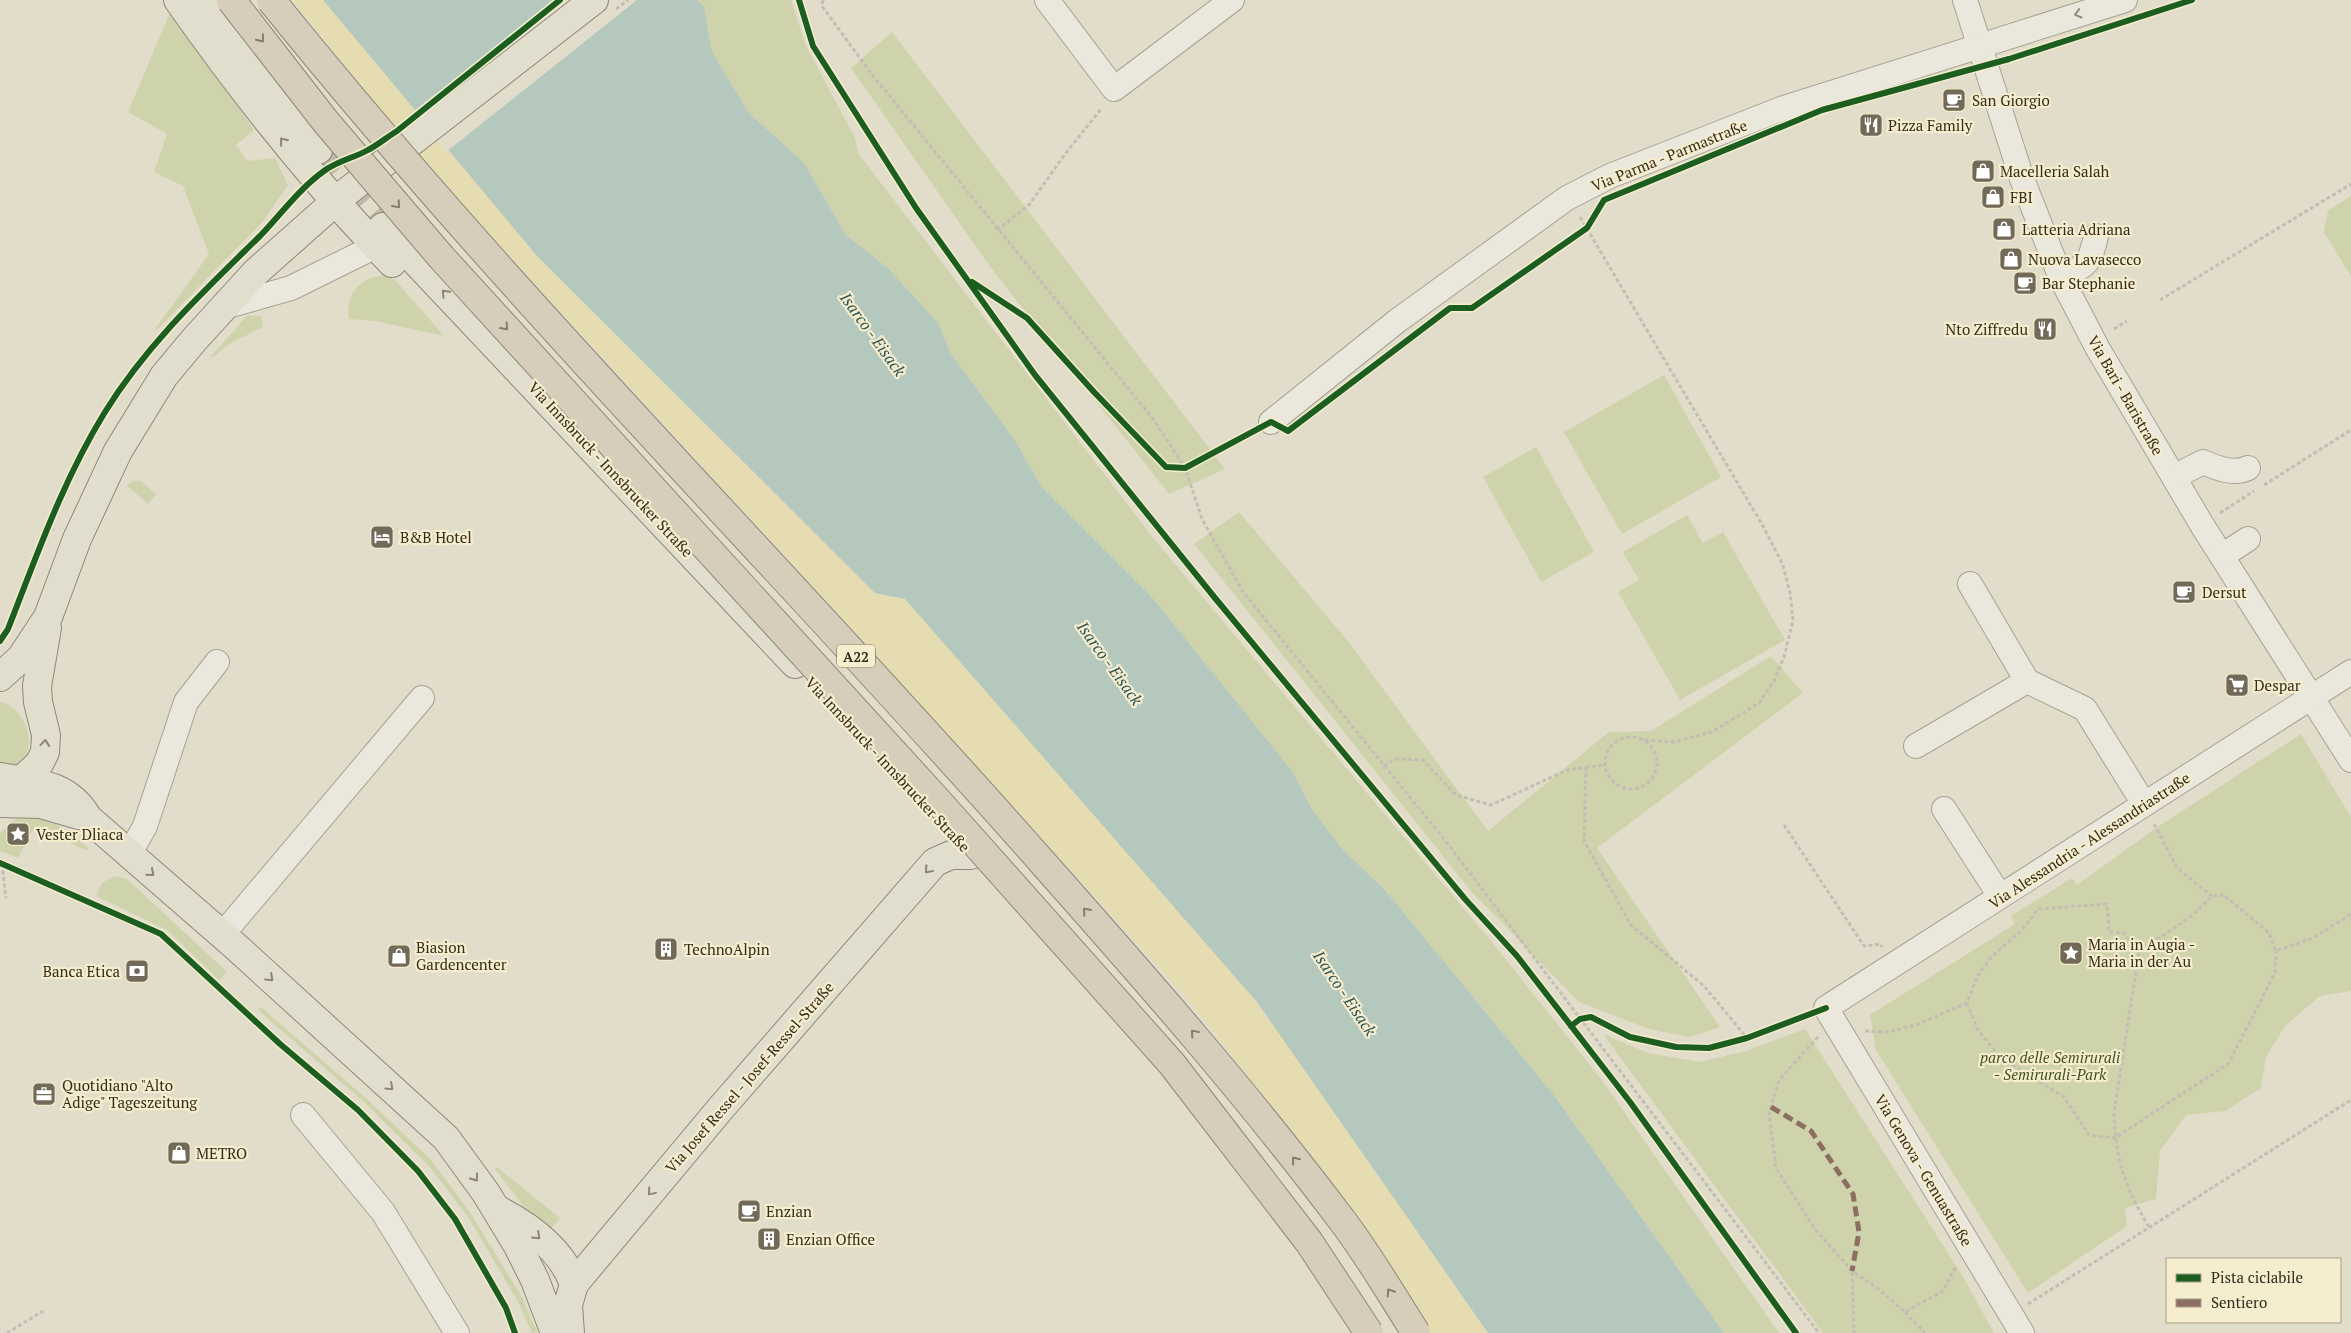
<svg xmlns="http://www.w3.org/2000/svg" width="2351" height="1333" font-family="'PT Serif',serif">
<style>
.green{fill:#cfd3ac}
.sand{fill:#e6dcb1}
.water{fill:#b5c8be}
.pier{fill:#e2ddca}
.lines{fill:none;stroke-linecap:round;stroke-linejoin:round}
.major-tunnel{stroke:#bfb9a7;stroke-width:28;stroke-dasharray:28 14;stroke-linecap:butt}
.minor-casing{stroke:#a7a193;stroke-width:26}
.major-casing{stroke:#8c877a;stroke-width:30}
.path{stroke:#c3beb3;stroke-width:3;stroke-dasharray:4 2.5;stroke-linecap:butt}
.minor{stroke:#eae7dc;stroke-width:24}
.major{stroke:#e2decd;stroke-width:28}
.highway-bridge-casing{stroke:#8c877a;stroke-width:30;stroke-linecap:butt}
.highway-bridge{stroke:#d6ceba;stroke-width:28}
.quiet{stroke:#8d6e63;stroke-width:5;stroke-dasharray:10 5;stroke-linecap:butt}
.cycleway-casing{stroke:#f5edce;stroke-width:9}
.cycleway{stroke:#1b5e20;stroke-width:6}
.oneway{stroke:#90887c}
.oneway2{stroke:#867c6b}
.oneway3{stroke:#8c8474}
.labels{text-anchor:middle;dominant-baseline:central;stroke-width:4.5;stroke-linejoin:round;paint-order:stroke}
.shield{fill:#f5edce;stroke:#6f6451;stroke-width:1}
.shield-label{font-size:14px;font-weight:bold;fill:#352a1c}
.poi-label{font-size:15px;fill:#352a1c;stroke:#f5edce;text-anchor:start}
.street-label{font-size:15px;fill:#352a1c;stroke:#f5edce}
.park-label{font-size:15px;font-style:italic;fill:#425223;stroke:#f5edce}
.water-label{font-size:16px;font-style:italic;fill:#2b5555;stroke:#f5edce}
</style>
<rect width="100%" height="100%" fill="#e2ddca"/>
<g class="green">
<path d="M 698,0 L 791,0 L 806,46 L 855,138 L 858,153 L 1154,539 L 1496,947 L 1601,1079 L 1779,1333 L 1724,1333 L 1553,1094 L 1385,890 L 1344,851 L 1312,809 L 1292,771 L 1152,597 L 1041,486 L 1016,442 L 950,352 L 939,324 L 888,268 L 846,235 L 804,163 L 749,113 L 712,52 L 704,8 Z"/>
<path d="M 171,10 L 254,130 L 236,145 L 247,161 L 275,158 L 288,185 L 263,221 L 157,330 L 155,329 L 209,254 L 183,186 L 154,172 L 167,134 L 128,112 Z"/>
<path d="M 892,32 L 1225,469 L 1169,494 L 991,268 L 851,68 Z"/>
<path d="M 2351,196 L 2351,276 L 2324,232 L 2328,211 Z"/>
<path d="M 386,275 L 396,281 L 444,336 L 375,321 L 349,319 C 345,293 360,277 386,275 Z"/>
<path d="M 248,315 L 261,316 L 263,327 L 231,343 L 213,357 L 211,356 Z"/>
<path d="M 1664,375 L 1721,477 L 1622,534 L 1564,432 Z"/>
<path d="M 1536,447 L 1594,552 L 1541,582 L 1483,477 Z"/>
<path d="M 132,481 L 141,481 L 156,494 L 148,504 L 127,486 Z"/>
<path d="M 1239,512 L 1347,640 L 1488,831 L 1609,732 L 1651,731 L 1771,656 L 1803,693 L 1597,848 L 1720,1027 L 1690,1037 L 1649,1029 L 1579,1002 L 1470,890 L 1194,544 Z"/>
<path d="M 1687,515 L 1703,543 L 1723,532 L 1785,640 L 1680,700 L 1618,592 L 1639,580 L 1623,552 Z"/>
<path d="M 0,701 C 26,709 38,744 20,766 L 0,768 Z"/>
<path d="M 2301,734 L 2351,817 L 2351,991 L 2320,996 L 2285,1026 L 2266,1057 L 2261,1088 L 2225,1111 L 2186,1115 L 2160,1151 L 2156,1199 L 2125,1208 L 2127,1226 L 2028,1293 L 1876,1050 L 1870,1015 L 2015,924 L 2011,916 L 2072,878 L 2077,885 L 2156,828 Z"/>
<path d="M 21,816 C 53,819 66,827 89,849 L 85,850 L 35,826 L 18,858 L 0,851 L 0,834 L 9,824 Z"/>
<path d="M 114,876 L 127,879 L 227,972 L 219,980 L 167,930 L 96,896 L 102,883 Z"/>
<path d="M 261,1007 L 368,1100 L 432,1161 L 471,1214 L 522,1297 L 537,1332 L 532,1333 L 517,1300 L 468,1217 L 428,1165 L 365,1103 L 258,1010 Z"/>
<path d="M 1805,1029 L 1962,1275 L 1994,1333 L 1823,1333 L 1603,1034 L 1648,1053 L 1700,1062 L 1746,1051 Z"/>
<path d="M 497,1167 L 560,1218 L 550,1230 L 533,1219 L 495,1169 Z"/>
</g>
<path class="sand" d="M 292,0 L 323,0 L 538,257 L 875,592 L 905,598 L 1257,1002 L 1488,1333 L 1430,1333 L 1342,1195 L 1184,995 L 837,613 L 479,223 L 364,91 Z"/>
<path class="water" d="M 323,0 L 698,0 L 704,7 L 712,52 L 749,113 L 804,163 L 846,235 L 888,268 L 939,324 L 950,352 L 1016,442 L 1041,486 L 1152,597 L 1292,771 L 1312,809 L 1344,851 L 1385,890 L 1553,1094 L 1724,1333 L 1488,1333 L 1257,1002 L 905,599 L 875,593 L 538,257 Z"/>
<path class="pier" d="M 553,0 L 637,0 L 446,152 L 413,112 Z"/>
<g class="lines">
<path class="major-tunnel" d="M 318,150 L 383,227"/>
<g class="minor-casing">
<g id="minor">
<path d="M 1047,0 L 1114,89 L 1232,0"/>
<path d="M 1965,0 L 2022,179 L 2061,278 L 2098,349 L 2202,525 L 2351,760"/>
<path d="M 2061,278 C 2086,265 2090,265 2096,236"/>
<path d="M 224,307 L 291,288 L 376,246"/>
<path d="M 1271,422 L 1397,321 L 1567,198 L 1610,176 L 1781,109 L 2125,0"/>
<path d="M 2174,477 L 2203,462 C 2216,468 2234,475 2248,468"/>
<path d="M 2222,556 L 2248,539"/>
<path d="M 1970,584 L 2027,681"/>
<path d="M 1916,746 L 2027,681 L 2085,709 L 2144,804"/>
<path d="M 1944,809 L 2000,896"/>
<path d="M 129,855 L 145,826 L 186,702 L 217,662"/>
<path d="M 222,935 L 422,698"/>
<path d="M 303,1115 L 383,1212 L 457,1333"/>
<path d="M 2022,1333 L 1826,1008 L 2351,672"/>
</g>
</g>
<g class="major-casing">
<g id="major">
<path d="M 178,0 C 244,94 312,180 392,263"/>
<path d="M 206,0 L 318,150"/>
<path d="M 383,227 L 795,664"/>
<path d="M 0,677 L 21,658 L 48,617 L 77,539 L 118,451 L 164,376 L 194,340 L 256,272 L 344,194 L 594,0"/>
<path d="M 0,777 C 36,784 67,782 88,818 L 234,945 L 446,1138 L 486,1193 L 518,1246 L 535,1280 L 555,1333"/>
<path d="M 0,800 L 39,764 L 45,752 L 46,735 L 38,702 L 37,686 L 47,628"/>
<path d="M 0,803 L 41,804 L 79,815"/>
<path d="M 498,1210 C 529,1226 562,1250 574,1284"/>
<path d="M 570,1333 L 568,1305 L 574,1284 L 721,1108 L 935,862 L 951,855 L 971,855"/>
</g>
</g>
<g class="path">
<path d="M 823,0 L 822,6 L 870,72 L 1154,420 L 1185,468 L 1202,519 L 1243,592 L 1444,839 L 1819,1333"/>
<path d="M 616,9 L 628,0"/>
<path d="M 1580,217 L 1763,526 L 1783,565 L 1790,593 L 1793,620 L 1784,657 L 1774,681 L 1759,703 L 1712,732 L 1673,742 L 1644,740"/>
<path d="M 997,230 L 1029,205 L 1065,154 L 1102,108"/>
<path d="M 2160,300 L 2351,184"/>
<path d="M 2114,329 L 2127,321"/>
<path d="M 2264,485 L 2351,430"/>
<path d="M 2220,513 L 2254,491"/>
<path d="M 47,527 L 54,530"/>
<circle cx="1631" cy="763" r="26"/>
<path d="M 1384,766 L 1395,759 L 1423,760 L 1456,795 L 1491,805 L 1567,770 L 1605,765"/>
<path d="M 1586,767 L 1584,841 L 1631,925 L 1704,986 L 1747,1038"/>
<path d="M 2154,824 L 2177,868 L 2212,896"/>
<path d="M 1784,825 L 1864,946 L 1880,944 L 1882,947"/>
<path d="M 2,864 L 6,898"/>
<path d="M 1967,1003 L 1978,1030 L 2001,1058 L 2064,1097 L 2089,1135 L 2115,1138 L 2228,1064 L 2275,973 L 2276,951"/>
<path d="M 1865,1031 L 1887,1032 L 1916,1025 L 1967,1003 L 1978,975 L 1992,956 L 2021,931 L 2038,909 L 2107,904 L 2109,932 L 2124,933 L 2139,952"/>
<path d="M 1818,1037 L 1779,1080 L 1769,1113 L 1776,1168 L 1815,1229 L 1852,1271 L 1877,1288 L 1905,1312 L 1943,1291 L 1956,1266"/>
<path d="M 2149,1227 C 2124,1185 2116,1161 2114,1112 L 2139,952 L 2194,914 L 2212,896 L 2224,895 L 2269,933 L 2276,951 L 2313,938 L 2351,914"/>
<path d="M 1852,1272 L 1854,1333"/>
<path d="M 2028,1304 L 2351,1100"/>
<path d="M 1905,1312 L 1925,1333"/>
<path d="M 7,1333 L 43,1311"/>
</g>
<use href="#minor" class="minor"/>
<use href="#major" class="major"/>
<g class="highway-bridge-casing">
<g id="highway-bridge">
<path d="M 231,0 L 326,122 L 442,258 L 936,799 L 1172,1064 L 1309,1242 L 1369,1333"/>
<path d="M 271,0 C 513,301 788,573 1043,863 C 1145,978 1246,1093 1338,1215 C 1367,1252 1391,1294 1416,1333"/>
</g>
</g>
<use href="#highway-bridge" class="highway-bridge"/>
<path class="quiet" d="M 1771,1107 L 1811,1131 L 1853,1194 L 1859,1232 L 1852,1271"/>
<g class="cycleway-casing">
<g id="cycleway">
<path d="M 799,0 L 813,46 L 916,208 L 1035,375 L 1215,598 L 1465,899 L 1517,956 L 1630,1102 L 1796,1333"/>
<path d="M 972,282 L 1027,318 L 1094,392 L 1166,467 L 1185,468 L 1271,422 L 1288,431 L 1450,308 L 1472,308 L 1587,228 L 1604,200 L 1822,110 L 2009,59 L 2192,0"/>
<path d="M 0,641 L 8,629 C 37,555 63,480 105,412 C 147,344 204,291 260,236 C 281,214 299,189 324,171 C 337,161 354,158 368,150 C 378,145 387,137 397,131 L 560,0"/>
<path d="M 0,863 L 161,934 L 280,1044 L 358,1110 L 418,1171 L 455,1219 L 506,1308 L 515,1333"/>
<path d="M 1571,1026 L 1580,1019 L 1591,1017 L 1630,1037 L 1676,1047 L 1709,1048 L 1747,1038 L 1826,1008"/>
</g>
</g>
<use href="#cycleway" class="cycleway"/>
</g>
<defs><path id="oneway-chevron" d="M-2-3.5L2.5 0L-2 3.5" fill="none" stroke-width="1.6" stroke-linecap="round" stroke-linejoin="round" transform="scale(1.25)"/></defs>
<use class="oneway" href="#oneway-chevron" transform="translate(2078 14) rotate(163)"/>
<g class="oneway2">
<use href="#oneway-chevron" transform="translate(261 39) rotate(52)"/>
<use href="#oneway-chevron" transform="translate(397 205) rotate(49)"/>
<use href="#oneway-chevron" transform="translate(505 327) rotate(48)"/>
<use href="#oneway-chevron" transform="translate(1086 911) rotate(-131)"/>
<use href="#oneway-chevron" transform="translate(1194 1033) rotate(-131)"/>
<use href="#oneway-chevron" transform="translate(1295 1160) rotate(-128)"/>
<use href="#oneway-chevron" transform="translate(1390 1292) rotate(-123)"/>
</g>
<g class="oneway3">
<use href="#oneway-chevron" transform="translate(283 141) rotate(-129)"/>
<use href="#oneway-chevron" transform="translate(445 293) rotate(-133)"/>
<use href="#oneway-chevron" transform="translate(45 743) rotate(-85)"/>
<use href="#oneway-chevron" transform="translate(928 870) rotate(131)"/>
<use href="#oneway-chevron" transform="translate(151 873) rotate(41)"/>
<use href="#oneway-chevron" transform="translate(270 978) rotate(43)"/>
<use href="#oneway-chevron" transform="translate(390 1087) rotate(43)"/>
<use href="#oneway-chevron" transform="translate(475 1178) rotate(54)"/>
<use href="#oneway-chevron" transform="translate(651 1192) rotate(130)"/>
<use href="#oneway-chevron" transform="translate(537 1236) rotate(43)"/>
</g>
<defs>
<g id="cafe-square" transform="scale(1.25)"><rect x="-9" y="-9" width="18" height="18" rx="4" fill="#726959" stroke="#f5edce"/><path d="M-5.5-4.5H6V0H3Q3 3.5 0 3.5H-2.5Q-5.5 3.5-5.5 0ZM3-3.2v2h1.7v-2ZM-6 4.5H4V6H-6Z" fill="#fff"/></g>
<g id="restaurant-square" transform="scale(1.25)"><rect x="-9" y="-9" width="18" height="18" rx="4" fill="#726959" stroke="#f5edce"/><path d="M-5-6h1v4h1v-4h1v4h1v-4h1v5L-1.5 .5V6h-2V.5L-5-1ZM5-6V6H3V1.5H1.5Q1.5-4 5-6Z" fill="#fff"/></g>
<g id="shop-square" transform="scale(1.25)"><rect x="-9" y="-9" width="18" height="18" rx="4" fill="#726959" stroke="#f5edce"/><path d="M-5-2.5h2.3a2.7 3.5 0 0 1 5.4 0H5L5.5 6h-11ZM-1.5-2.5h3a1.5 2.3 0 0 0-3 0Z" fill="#fff"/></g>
<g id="hotel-square" transform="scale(1.25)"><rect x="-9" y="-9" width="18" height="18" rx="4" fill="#726959" stroke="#f5edce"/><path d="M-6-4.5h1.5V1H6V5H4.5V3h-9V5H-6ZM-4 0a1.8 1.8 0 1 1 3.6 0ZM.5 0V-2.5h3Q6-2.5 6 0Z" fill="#fff"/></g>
<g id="supermarket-square" transform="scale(1.25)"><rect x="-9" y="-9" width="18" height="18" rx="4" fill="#726959" stroke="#f5edce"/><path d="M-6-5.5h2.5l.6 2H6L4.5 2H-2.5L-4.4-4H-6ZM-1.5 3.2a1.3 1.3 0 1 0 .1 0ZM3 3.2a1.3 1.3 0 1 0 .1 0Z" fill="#fff"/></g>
<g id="sight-square" transform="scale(1.25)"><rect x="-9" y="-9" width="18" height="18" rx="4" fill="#726959" stroke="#f5edce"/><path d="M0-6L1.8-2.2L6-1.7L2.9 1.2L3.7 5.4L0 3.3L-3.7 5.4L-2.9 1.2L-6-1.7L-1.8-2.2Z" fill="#fff"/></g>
<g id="building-square" transform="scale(1.25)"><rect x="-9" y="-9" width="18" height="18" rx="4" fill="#726959" stroke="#f5edce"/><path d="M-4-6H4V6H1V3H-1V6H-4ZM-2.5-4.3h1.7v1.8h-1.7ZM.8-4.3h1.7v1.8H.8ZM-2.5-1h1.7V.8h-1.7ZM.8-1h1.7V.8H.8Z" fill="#fff"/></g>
<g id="bank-square" transform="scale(1.25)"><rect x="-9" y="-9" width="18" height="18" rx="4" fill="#726959" stroke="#f5edce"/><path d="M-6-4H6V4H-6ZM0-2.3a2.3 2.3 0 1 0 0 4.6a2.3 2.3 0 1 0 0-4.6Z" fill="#fff"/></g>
<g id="office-square" transform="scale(1.25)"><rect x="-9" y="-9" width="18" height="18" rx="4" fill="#726959" stroke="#f5edce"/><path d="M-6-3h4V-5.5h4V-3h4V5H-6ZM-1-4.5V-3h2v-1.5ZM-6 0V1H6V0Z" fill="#fff"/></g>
</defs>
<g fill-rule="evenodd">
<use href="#cafe-square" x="1954" y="100"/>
<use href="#restaurant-square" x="1871" y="125"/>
<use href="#shop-square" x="1983" y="171"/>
<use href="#shop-square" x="1993" y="197"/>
<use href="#shop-square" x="2004" y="229"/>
<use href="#shop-square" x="2011" y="259"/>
<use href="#cafe-square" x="2025" y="283"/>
<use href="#restaurant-square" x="2045" y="329"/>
<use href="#hotel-square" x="382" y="537"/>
<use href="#cafe-square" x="2184" y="592"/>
<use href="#supermarket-square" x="2237" y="685"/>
<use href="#sight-square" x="18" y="834"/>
<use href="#building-square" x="666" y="949"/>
<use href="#sight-square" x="2071" y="953"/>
<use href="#shop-square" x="399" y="956"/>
<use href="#bank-square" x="137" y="971"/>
<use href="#office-square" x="44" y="1094"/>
<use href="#shop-square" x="179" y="1153"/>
<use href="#cafe-square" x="749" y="1211"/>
<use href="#building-square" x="769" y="1239"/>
</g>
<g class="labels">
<rect class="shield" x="837" y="644.5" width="38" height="23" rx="4"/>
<g class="shield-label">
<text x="856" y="656">A22</text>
</g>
<g class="poi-label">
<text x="1972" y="100">San Giorgio</text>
<text x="1888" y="125">Pizza Family</text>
<text x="2000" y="171">Macelleria Salah</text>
<text x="2010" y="197">FBI</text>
<text x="2022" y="229">Latteria Adriana</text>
<text x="2028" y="259">Nuova Lavasecco</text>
<text x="2042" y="283">Bar Stephanie</text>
<text x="2028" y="329" text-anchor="end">Nto Ziffredu</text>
<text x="400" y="537">B&amp;B Hotel</text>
<text x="2202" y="592">Dersut</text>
<text x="2254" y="685">Despar</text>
<text x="36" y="834">Vester Dliaca</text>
<text x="2088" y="944">Maria in Augia -<tspan x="2088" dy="17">Maria in der Au</tspan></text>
<text x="416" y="947">Biasion<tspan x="416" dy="17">Gardencenter</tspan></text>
<text x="684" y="949">TechnoAlpin</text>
<text x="120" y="971" text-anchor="end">Banca Etica</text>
<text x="62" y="1085">Quotidiano "Alto<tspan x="62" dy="17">Adige" Tageszeitung</tspan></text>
<text x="196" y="1153">METRO</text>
<text x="766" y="1211">Enzian</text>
<text x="786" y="1239">Enzian Office</text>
</g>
<g class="street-label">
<text transform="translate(1669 155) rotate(-22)">Via Parma - Parmastraße</text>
<text transform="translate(2126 395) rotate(60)">Via Bari - Baristraße</text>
<text transform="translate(611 469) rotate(47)">Via Innsbruck - Innsbrucker Straße</text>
<text transform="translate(888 764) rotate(47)">Via Innsbruck - Innsbrucker Straße</text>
<text transform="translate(2089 840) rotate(-33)">Via Alessandria - Alessandriastraße</text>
<text transform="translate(749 1077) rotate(-49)">Via Josef Ressel - Josef-Ressel-Straße</text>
<text transform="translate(1924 1170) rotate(59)">Via Genova - Genuastraße</text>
</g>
<g class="park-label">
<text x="2050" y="1057">parco delle Semirurali<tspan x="2050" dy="17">- Semirurali-Park</tspan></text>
</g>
<g class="water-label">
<text transform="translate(873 334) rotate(54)">Isarco - Eisack</text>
<text transform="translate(1110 663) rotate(54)">Isarco - Eisack</text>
<text transform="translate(1345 993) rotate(56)">Isarco - Eisack</text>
</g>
</g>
<rect x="2166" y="1258" width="175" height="65" fill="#f5edce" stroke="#a89f87"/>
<rect x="2176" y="1274" width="25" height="8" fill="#1b5e20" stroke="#a89f87"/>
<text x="2211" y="1283" font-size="15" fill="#352a1c">Pista ciclabile</text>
<rect x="2176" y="1299" width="25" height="8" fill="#8d6e63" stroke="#a89f87"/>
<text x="2211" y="1308" font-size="15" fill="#352a1c">Sentiero</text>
</svg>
